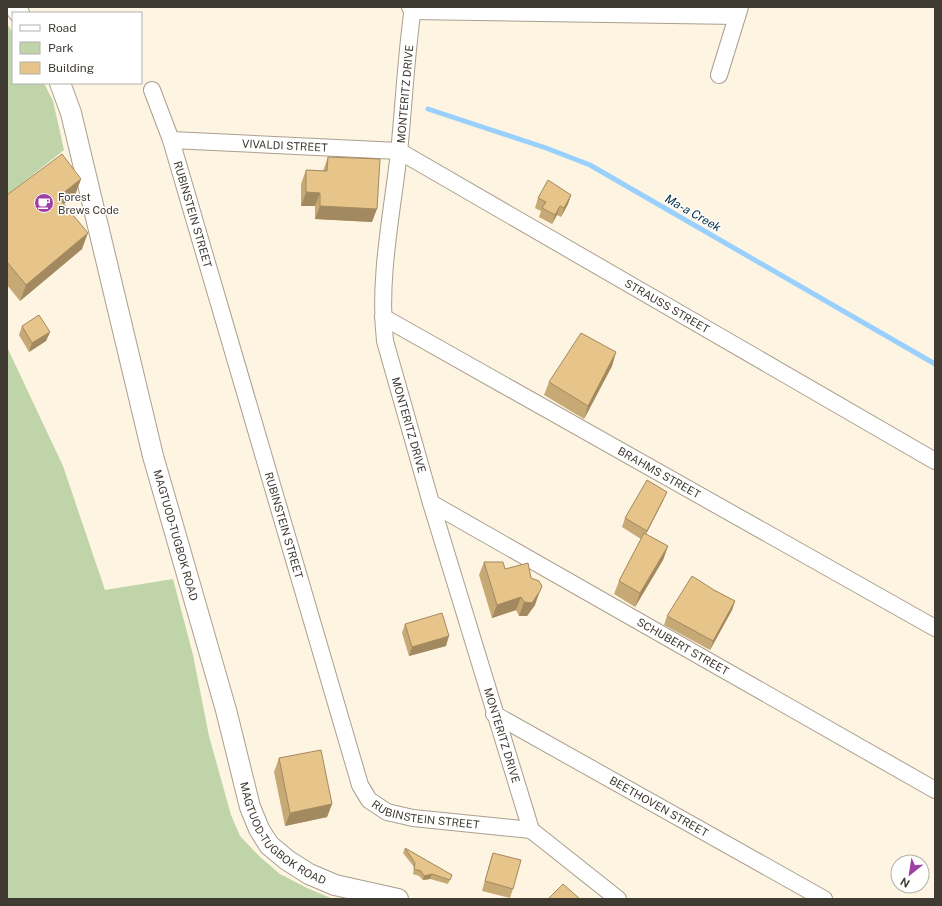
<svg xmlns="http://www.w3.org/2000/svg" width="942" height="906" font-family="'Public Sans',sans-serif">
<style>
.green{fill:#bfd4a8}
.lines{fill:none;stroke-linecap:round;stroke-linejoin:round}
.stream{stroke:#99d0fd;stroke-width:5}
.minor-casing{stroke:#a99f8e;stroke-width:18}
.major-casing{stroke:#a99f8e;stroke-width:22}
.minor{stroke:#fff;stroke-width:16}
.major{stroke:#fff;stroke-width:20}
.wall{fill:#c7a976}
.shaded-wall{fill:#a28960}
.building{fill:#e7c489;stroke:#a28960}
.labels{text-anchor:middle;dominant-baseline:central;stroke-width:3;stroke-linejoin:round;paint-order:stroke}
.street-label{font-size:11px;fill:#3f3b33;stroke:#fff}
.poi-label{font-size:11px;fill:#3f3b33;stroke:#fff;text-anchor:start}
.water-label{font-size:12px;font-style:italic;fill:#022e4b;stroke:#fff}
</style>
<rect width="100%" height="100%" fill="#fef4e2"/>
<g class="green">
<path d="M 7,24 L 13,33 L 13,83 L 44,83 L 53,101 L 64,150 L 7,195 Z"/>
<path d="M 7,347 L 63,466 L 105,590 L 173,579 L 193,655 L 209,736 L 231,815 L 240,836 L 260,857 L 280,874 L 307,888 L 333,899 L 7,899 Z"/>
</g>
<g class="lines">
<path class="stream" d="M 428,109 L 546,148 L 590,165 L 935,364"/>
<g class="minor-casing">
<g id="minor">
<path d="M 410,7 L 412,11 L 737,16"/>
<path id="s1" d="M 413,7 C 406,55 404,104 399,152 C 392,214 378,279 385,341 L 431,503 L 531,830"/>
<path d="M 719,75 L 740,7"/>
<path id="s2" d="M 152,90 L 171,140 L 360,785 L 369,800 L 387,812 L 413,818 L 531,830"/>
<path id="s3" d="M 171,140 L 399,151 L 935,461"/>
<path id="s4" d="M 383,317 L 935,628"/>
<path id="s5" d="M 431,503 L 935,790"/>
<path id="s6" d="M 494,714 L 824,899"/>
<path d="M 531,830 L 618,899"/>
</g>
</g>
<g class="major-casing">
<g id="major">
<path d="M 15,7 L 19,13"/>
<path id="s7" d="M 60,83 L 71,113 L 153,456 L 226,710 L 250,807 L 259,829 L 269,845 L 287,860 L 309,874 L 335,885 L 398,899"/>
</g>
</g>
<use href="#minor" class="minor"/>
<use href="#major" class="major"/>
</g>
<g class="wall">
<path d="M 328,157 L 372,222 L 315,219 L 315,206 L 301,206 L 301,184 L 306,170 L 323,171 Z"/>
<path d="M 81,179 L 75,195 L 64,204 L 82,249 L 20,301 L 7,285 L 7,195 Z"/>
<path d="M 571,195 L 568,204 L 561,217 L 557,215 L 552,224 L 539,217 L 541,211 L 535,208 L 538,198 Z"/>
<path d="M 22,326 L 50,332 L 46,341 L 29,352 L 19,335 Z"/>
<path d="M 616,352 L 612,366 L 584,419 L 544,395 L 549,382 Z"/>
<path d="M 663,501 L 646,534 L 668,546 L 663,560 L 635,607 L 614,594 L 619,581 L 641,539 L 622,527 L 625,518 Z"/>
<path d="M 484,562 L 505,569 L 535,605 L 527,616 L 519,616 L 516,610 L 492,618 L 479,575 Z"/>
<path d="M 714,590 L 735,601 L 732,610 L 710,650 L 664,625 L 667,616 Z"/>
<path d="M 405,624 L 446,646 L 409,656 L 402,633 Z"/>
<path d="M 279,758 L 332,804 L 327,817 L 285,826 L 274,772 Z"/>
<path d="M 405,848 L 452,875 L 448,884 L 430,879 L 423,880 L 419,876 L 413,874 L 414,867 L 403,853 Z"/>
<path d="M 493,853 L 513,889 L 510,898 L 482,891 L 490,862 Z"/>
</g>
<g class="shaded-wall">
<path d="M 81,179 L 75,195 L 52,213 L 58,197 Z"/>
<path d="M 306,192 L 320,193 L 315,206 L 301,206 Z"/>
<path d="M 571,195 L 568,204 L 561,217 L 564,208 Z"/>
<path d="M 320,206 L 377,209 L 372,222 L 315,219 Z"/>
<path d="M 560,206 L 557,215 L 552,224 L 555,215 Z"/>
<path d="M 88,233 L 82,249 L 20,301 L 26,285 Z"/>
<path d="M 50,332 L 46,341 L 29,352 L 32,343 Z"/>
<path d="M 616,352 L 612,366 L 584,419 L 588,406 Z"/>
<path d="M 667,492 L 663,501 L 643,540 L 647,531 Z"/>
<path d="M 668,546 L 663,560 L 635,607 L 640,593 Z"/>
<path d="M 540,591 L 535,605 L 527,616 L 519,616 L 524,602 Z"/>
<path d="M 521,597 L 516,610 L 492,618 L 497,605 Z"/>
<path d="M 735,601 L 732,610 L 710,650 L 713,641 Z"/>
<path d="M 449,636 L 446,646 L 409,656 L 412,647 Z"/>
<path d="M 332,804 L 327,817 L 285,826 L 290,813 Z"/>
<path d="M 432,874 L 430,879 L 423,880 L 424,876 Z"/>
</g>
<g class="building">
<path d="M 62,154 L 81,179 L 58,197 L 88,233 L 26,285 L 7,262 L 7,195 Z"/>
<path d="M 328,157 L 380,159 L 377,209 L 320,206 L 320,193 L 306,192 L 306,170 L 327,171 Z"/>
<path d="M 548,180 L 571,195 L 564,208 L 560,206 L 555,215 L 542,208 L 546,202 L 538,198 Z"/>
<path d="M 39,315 L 50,332 L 32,343 L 22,326 Z"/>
<path d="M 581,333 L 616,352 L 588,406 L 549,382 Z"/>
<path d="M 647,480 L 667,492 L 647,531 L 625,518 Z"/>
<path d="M 644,533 L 668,546 L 640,593 L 619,581 Z"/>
<path d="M 484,562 L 503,562 L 505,569 L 528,563 L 531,578 L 539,581 L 542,586 L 540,591 L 532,603 L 524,602 L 521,597 L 497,605 Z"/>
<path d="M 692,576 L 714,590 L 735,601 L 713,641 L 667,616 Z"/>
<path d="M 442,613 L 449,636 L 412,647 L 405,624 Z"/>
<path d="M 321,750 L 332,804 L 290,813 L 279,758 Z"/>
<path d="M 405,848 L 452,875 L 450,880 L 432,874 L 424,876 L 421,871 L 414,869 L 415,863 Z"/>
<path d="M 493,853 L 521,860 L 513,889 L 485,881 Z"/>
<path d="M 563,884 L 580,899 L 548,899 Z"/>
</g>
<defs>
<g id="cafe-disc" transform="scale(1)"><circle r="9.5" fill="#9f3ea5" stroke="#fff"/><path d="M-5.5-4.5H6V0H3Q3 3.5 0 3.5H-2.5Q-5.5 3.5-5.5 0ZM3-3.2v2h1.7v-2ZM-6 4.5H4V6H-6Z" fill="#fff"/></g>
</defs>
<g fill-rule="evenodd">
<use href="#cafe-disc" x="44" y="203"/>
</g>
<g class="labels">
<g class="street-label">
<text transform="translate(405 94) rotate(-85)">MONTERITZ DRIVE</text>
<text stroke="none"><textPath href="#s3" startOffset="114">VIVALDI STREET</textPath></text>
<text stroke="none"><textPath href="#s2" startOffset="131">RUBINSTEIN STREET</textPath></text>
<text stroke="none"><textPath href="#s3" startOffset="538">STRAUSS STREET</textPath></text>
<text stroke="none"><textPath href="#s1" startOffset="423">MONTERITZ DRIVE</textPath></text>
<text stroke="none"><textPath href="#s4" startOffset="317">BRAHMS STREET</textPath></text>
<text stroke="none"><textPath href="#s2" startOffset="455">RUBINSTEIN STREET</textPath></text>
<text stroke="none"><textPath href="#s7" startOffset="467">MAGTUOD-TUGBOK ROAD</textPath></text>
<text stroke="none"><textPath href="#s5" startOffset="290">SCHUBERT STREET</textPath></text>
<text stroke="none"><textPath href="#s1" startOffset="747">MONTERITZ DRIVE</textPath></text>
<text stroke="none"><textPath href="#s6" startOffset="189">BEETHOVEN STREET</textPath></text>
<text stroke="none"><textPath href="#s2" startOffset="803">RUBINSTEIN STREET</textPath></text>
<text stroke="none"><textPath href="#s7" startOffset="791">MAGTUOD-TUGBOK ROAD</textPath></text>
</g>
<g class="poi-label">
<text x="58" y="197">Forest<tspan x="58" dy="13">Brews Code</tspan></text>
</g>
<g class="water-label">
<text transform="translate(693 213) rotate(30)">Ma-a Creek</text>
</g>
</g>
<rect width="942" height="906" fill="none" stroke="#3f3b33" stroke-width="16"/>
<rect x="12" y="12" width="130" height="72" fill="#ffffff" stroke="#b2b1ad"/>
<rect x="20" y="25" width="20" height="6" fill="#ffffff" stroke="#b2b1ad"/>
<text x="48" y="32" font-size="12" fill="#3f3b33">Road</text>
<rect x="20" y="42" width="20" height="12" fill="#bfd4a8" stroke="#b2b1ad"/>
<text x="48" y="52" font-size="12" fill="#3f3b33">Park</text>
<rect x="20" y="62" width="20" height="12" fill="#e7c489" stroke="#b2b1ad"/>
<text x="48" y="72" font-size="12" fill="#3f3b33">Building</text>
<g transform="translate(910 874) rotate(210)"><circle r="19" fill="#ffffff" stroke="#b2b1ad"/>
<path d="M0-3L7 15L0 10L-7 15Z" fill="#9f3ea5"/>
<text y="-6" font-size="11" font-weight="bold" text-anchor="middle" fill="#3f3b33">N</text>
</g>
</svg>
